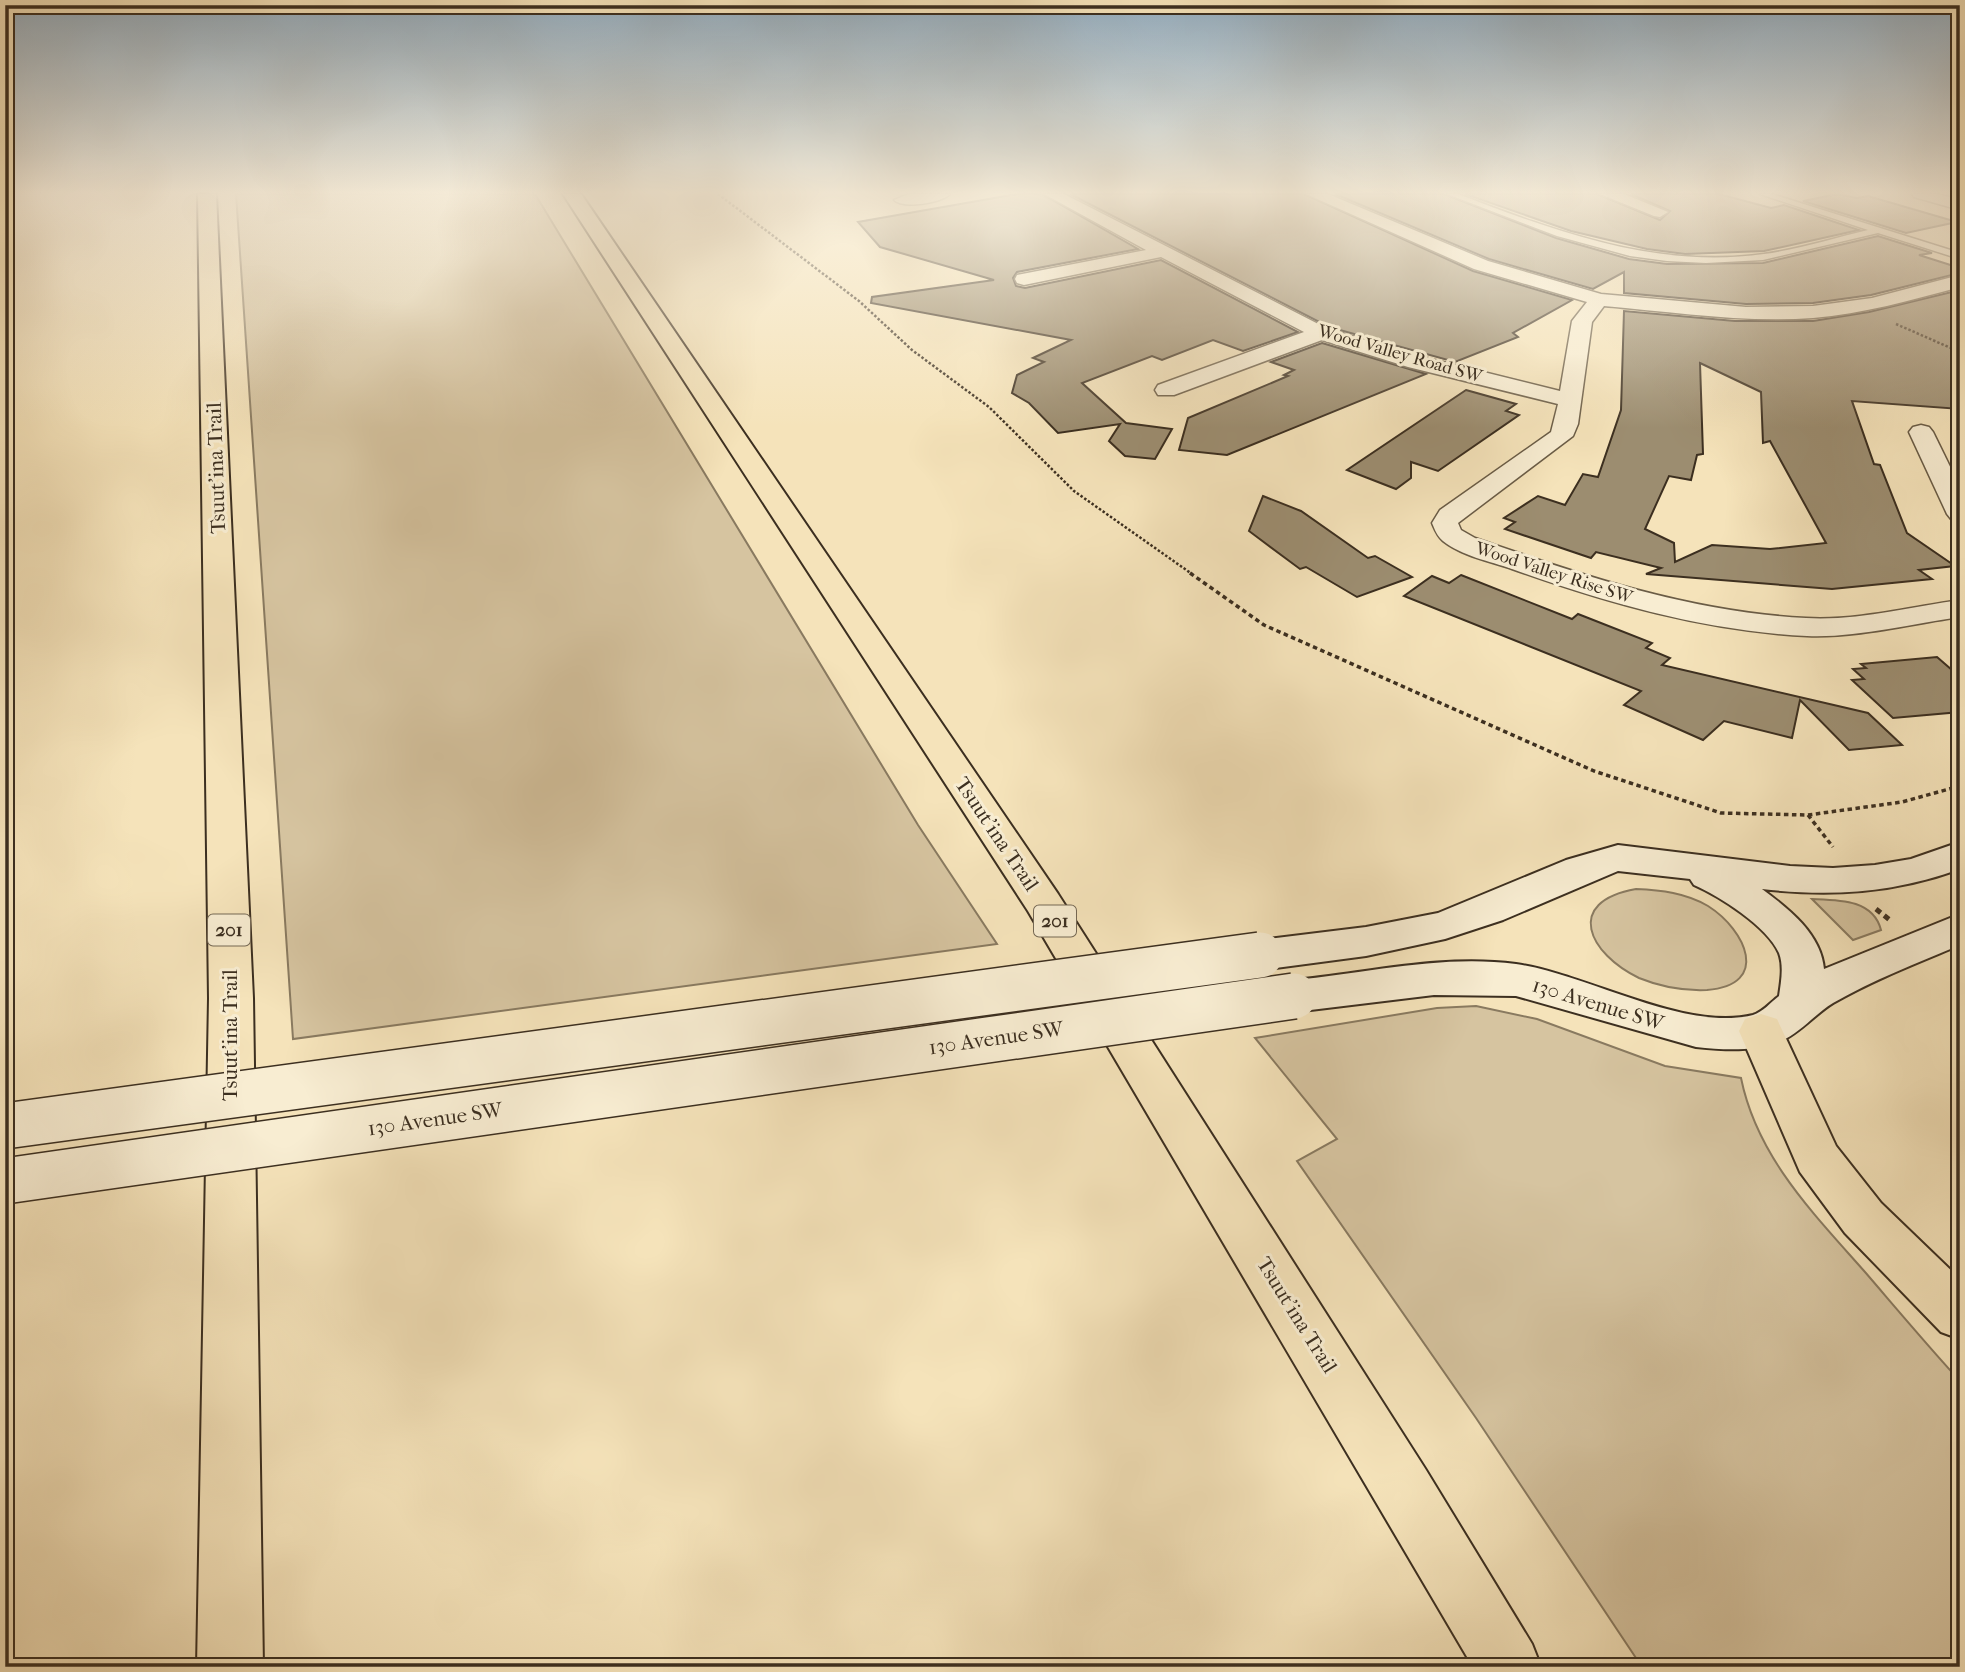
<svg xmlns="http://www.w3.org/2000/svg" width="1965" height="1672" font-family="'IM FELL French Canon',serif">
<style>
.green{fill:#d6c4a0;stroke:#897a60;stroke-width:2}
.building{fill:#9c8d70;stroke:#3c2f20;stroke-width:2;fill-rule:evenodd}
.lines{fill:none;stroke-linecap:round;stroke-linejoin:round}
.lane-casing{stroke:#6a5c46;stroke-width:3}
.street-casing{stroke:#6a5c46;stroke-width:3}
.secondary-casing{stroke:#3c2f20;stroke-width:4}
.highway-casing{stroke:#3c2f20;stroke-width:4}
.path-far2{stroke:#3c2f20;stroke-width:2.5;stroke-dasharray:2.5 2;stroke-linecap:butt}
.path-far1{stroke:#3c2f20;stroke-width:3.5;stroke-dasharray:4.5 3.5;stroke-linecap:butt}
.path{stroke:#3c2f20;stroke-width:5;stroke-dasharray:6 4.5;stroke-linecap:butt}
.lane{fill:#f8edd2;fill-rule:evenodd}
.street{fill:#f8edd2;fill-rule:evenodd}
.secondary{fill:#f8edd2;fill-rule:evenodd}
.highway{fill:#f5e3ba;fill-rule:evenodd}
.secondary-bridge-casing{stroke:#3c2f20;stroke-width:48;stroke-linecap:butt}
.secondary-bridge{stroke:#f8edd2;stroke-width:45}
.labels{text-anchor:middle;dominant-baseline:central;stroke-width:6;stroke-linejoin:round;paint-order:stroke}
.far-street-label{font-size:18px;fill:#3c2f20;stroke:#f8edd2}
.shield{fill:#f8edd2;stroke:#746855;stroke-width:2}
.shield-label{font-size:19px;font-weight:bold;fill:#3c2f20}
.street-label{font-size:21px;fill:#3c2f20;stroke:#f8edd2}
</style>
<rect width="100%" height="100%" fill="#f5e3ba"/>
<filter id="stains"><feTurbulence type="fractalNoise" baseFrequency=".00286" numOctaves="4"/><feColorMatrix values="0 0 0 0 .2 0 0 0 0 .09 0 0 0 0 .02 0 0 0 .5 -.17"/></filter>
<radialGradient id="worn" r=".72"><stop offset=".6" stop-color="#630" stop-opacity="0"/><stop offset="1" stop-color="#630" stop-opacity=".3"/></radialGradient>
<g class="green">
<path d="M 236,194 L 535,194 L 918,825 L 997,944 L 293,1039 Z"/>
<path d="M 1636,889 C 1661,890 1686,893 1708,906 C 1746,930 1771,985 1707,990 C 1684,991 1661,987 1639,978 C 1589,954 1563,902 1636,889 Z"/>
<path d="M 1812,899 C 1838,900 1873,899 1881,930 L 1853,940 Z"/>
<path d="M 1476,1006 L 1537,1019 L 1665,1066 L 1741,1078 C 1757,1157 1813,1213 1865,1272 C 1896,1308 1927,1345 1960,1381 L 1960,1667 L 1642,1667 L 1476,1418 L 1297,1161 L 1337,1139 L 1255,1038 L 1437,1008 Z"/>
</g>
<g class="building">
<path d="M 1017,194 L 1042,194 L 1138,249 L 1017,272 L 1013,278 L 1016,286 L 1025,288 L 1161,260 L 1298,332 L 1243,351 L 1213,340 L 1162,360 L 1152,356 L 1082,383 L 1126,423 L 1172,429 L 1155,459 L 1125,456 L 1109,441 L 1120,424 L 1058,433 L 1029,403 L 1012,393 L 1017,375 L 1044,362 L 1033,358 L 1071,340 L 871,303 L 872,297 L 994,280 L 880,247 L 858,222 Z"/>
<path d="M 1070,194 L 1304,194 L 1473,271 L 1572,300 L 1513,333 L 1518,337 L 1455,362 L 1329,327 Z"/>
<path d="M 1335,194 L 1444,194 L 1556,238 L 1629,259 L 1667,264 L 1763,263 L 1878,236 L 1932,253 L 1919,255 L 1960,268 L 1960,273 L 1871,295 L 1813,303 L 1746,304 L 1624,293 L 1624,272 L 1593,289 L 1489,259 Z"/>
<path d="M 1465,194 L 1597,194 L 1660,220 L 1670,211 L 1631,194 L 1719,194 L 1771,208 L 1784,205 L 1859,230 L 1764,251 L 1685,254 L 1647,249 L 1571,231 Z"/>
<path d="M 1837,194 L 1857,198 L 1868,196 L 1957,222 L 1906,233 L 1803,201 Z"/>
<path d="M 1960,290 L 1960,409 L 1852,401 L 1874,464 L 1880,465 L 1907,533 L 1955,566 L 1919,570 L 1932,579 L 1832,589 L 1646,574 L 1661,568 L 1596,552 L 1591,558 L 1505,529 L 1515,522 L 1504,518 L 1538,496 L 1565,505 L 1583,474 L 1598,477 L 1621,410 L 1624,311 L 1735,321 L 1813,321 L 1869,312 ZM 1700,363 L 1761,392 L 1763,443 L 1770,441 L 1826,543 L 1770,549 L 1712,545 L 1675,562 L 1674,543 L 1645,529 L 1669,476 L 1691,480 L 1697,455 L 1703,454 Z"/>
<path d="M 1322,343 L 1426,374 L 1227,455 L 1179,450 L 1188,418 L 1288,376 L 1284,375 L 1294,370 L 1271,362 Z"/>
<path d="M 1466,390 L 1516,404 L 1506,411 L 1519,415 L 1438,471 L 1411,462 L 1411,478 L 1396,489 L 1347,470 Z"/>
<path d="M 1263,496 L 1301,511 L 1368,558 L 1375,556 L 1412,577 L 1357,597 L 1306,567 L 1300,569 L 1249,531 Z"/>
<path d="M 1461,575 L 1572,619 L 1578,614 L 1652,643 L 1646,648 L 1670,658 L 1662,665 L 1868,713 L 1902,745 L 1849,750 L 1800,700 L 1792,738 L 1724,721 L 1703,740 L 1624,705 L 1641,691 L 1404,596 L 1432,576 L 1449,583 Z"/>
<path d="M 1937,657 L 1960,677 L 1960,712 L 1893,718 L 1852,680 L 1864,679 L 1853,669 L 1866,668 L 1861,664 Z"/>
</g>
<g class="lines">
<g class="lane-casing">
<path id="lane" d="M 1447,194 L 1458,194 C 1557,232 1657,269 1764,254 C 1800,249 1834,238 1868,230 L 1760,194 L 1772,194 L 1960,253 L 1960,259 L 1878,233 L 1763,260 L 1706,263 L 1667,261 L 1630,256 L 1557,236 Z"/>
</g>
<g class="street-casing">
<g id="street">
<path d="M 950,194 C 941,203 903,209 894,200 L 909,194 Z"/>
<path d="M 1044,194 L 1064,194 L 1328,329 L 1423,357 L 1560,391 L 1572,321 L 1587,302 L 1474,269 L 1306,194 L 1328,194 L 1488,261 L 1601,294 L 1746,307 L 1813,306 L 1872,298 L 1960,275 L 1960,287 C 1911,300 1863,314 1813,318 C 1744,323 1673,312 1604,306 L 1592,322 L 1578,424 L 1573,436 L 1458,523 L 1461,530 L 1475,538 C 1584,576 1691,612 1806,618 C 1857,621 1910,607 1960,600 L 1960,617 C 1910,624 1857,638 1807,636 C 1705,631 1607,603 1512,569 C 1489,561 1462,556 1443,541 C 1437,536 1435,530 1432,523 L 1440,510 L 1551,432 L 1558,404 L 1408,367 L 1322,340 L 1174,395 L 1158,395 L 1155,390 L 1158,385 L 1304,332 L 1161,257 L 1024,285 L 1017,283 L 1015,279 L 1017,275 L 1146,250 Z"/>
<path d="M 1600,194 L 1624,194 L 1668,212 L 1660,217 L 1654,216 Z"/>
<path d="M 1912,194 L 1938,194 L 1960,200 L 1960,210 L 1914,197 Z"/>
<path d="M 1921,425 L 1929,427 L 1933,432 L 1960,487 L 1960,522 L 1951,519 L 1947,514 L 1909,432 L 1913,427 Z"/>
</g>
</g>
<g class="secondary-casing">
<path id="secondary" d="M 1960,842 L 1960,869 C 1894,893 1831,897 1762,889 C 1789,909 1821,934 1824,969 L 1960,914 L 1960,945 C 1917,963 1873,980 1833,1003 C 1815,1014 1800,1033 1781,1041 C 1753,1052 1725,1050 1696,1047 L 1516,996 L 1434,995 L 1294,1012 L 1279,1007 L 1272,996 L 1279,985 L 1294,980 C 1367,973 1443,954 1516,964 C 1587,974 1684,1032 1753,1015 C 1763,1012 1771,1002 1779,996 C 1781,982 1784,966 1779,953 C 1767,926 1719,896 1694,885 L 1690,879 L 1618,871 L 1503,920 L 1445,939 L 1366,956 L 1260,970 L 1245,966 L 1239,955 L 1245,944 L 1260,940 L 1366,927 L 1438,913 L 1566,860 L 1618,845 L 1790,866 L 1833,868 L 1875,865 L 1911,859 Z"/>
</g>
<g class="highway-casing">
<g id="highway">
<path d="M 198,194 L 216,194 L 253,998 L 263,1667 L 197,1667 L 209,998 Z"/>
<path d="M 563,194 L 581,194 L 1058,894 L 1426,1470 L 1532,1644 L 1541,1667 L 1473,1667 L 1028,911 Z"/>
<path d="M 1761,1014 L 1777,1019 L 1836,1146 L 1881,1203 L 1960,1279 L 1960,1339 L 1941,1332 L 1845,1233 L 1800,1172 L 1739,1031 L 1745,1019 Z"/>
</g>
</g>
<g class="path-far2">
<path d="M 718,194 L 859,301 L 912,350 L 989,407 L 1074,491 L 1192,574"/>
<path d="M 1896,324 L 1960,352"/>
</g>
<g class="path-far1">
<path d="M 1190,573 L 1264,625 L 1594,771 L 1721,813 L 1808,815 L 1902,802 L 1960,786"/>
<path d="M 1808,815 L 1833,847"/>
</g>
<path class="path" d="M 1876,909 L 1891,921"/>
<use href="#lane" class="lane"/>
<use href="#street" class="street"/>
<use href="#secondary" class="secondary"/>
<use href="#highway" class="highway"/>
<g class="secondary-bridge-casing">
<g id="secondary-bridge">
<path d="M 5,1126 L 1260,955"/>
<path d="M 5,1181 L 1294,996"/>
</g>
</g>
<use href="#secondary-bridge" class="secondary-bridge"/>
</g>
<linearGradient id="sky" x2="0" y2="1"><stop stop-color="#94aec1"/><stop offset="0.45" stop-color="#faf2e0"/><stop offset="1" stop-color="#faf2e0" stop-opacity="0"/></linearGradient>
<rect width="1965" height="428" fill="url(#sky)"/>
<g class="labels">
<g class="far-street-label">
<text transform="translate(1400 354) rotate(16)">Wood Valley Road SW</text>
<text transform="translate(1554 573) rotate(18)">Wood Valley Rise SW</text>
</g>
<g class="shield">
<rect x="1034" y="905.5" width="42" height="31" rx="5"/>
<rect x="208" y="914.5" width="42" height="31" rx="5"/>
</g>
<g class="shield-label">
<text x="1055" y="921">201</text>
<text x="229" y="930">201</text>
</g>
<g class="street-label">
<text transform="translate(216 468) rotate(-92)">Tsuut'ina Trail</text>
<text transform="translate(997 834) rotate(56)">Tsuut'ina Trail</text>
<text transform="translate(1598 1004) rotate(17)">130 Avenue SW</text>
<text transform="translate(230 1035) rotate(-90)">Tsuut'ina Trail</text>
<text transform="translate(996 1038) rotate(-8)">130 Avenue SW</text>
<text transform="translate(435 1119) rotate(-8)">130 Avenue SW</text>
<text transform="translate(1297 1315) rotate(58)">Tsuut'ina Trail</text>
</g>
</g>
<rect width="1965" height="1672" fill="none" stroke="#f5e3ba" stroke-width="28"/>
<rect x="7" y="7" width="1951" height="1658" fill="none" stroke="#3c2f20" stroke-width="3.5"/>
<rect x="14" y="14" width="1937" height="1644" fill="none" stroke="#3c2f20" stroke-width="2"/>
<rect width="100%" height="100%" filter="url(#stains)"/>
<rect width="100%" height="100%" fill="url(#worn)"/>
</svg>
